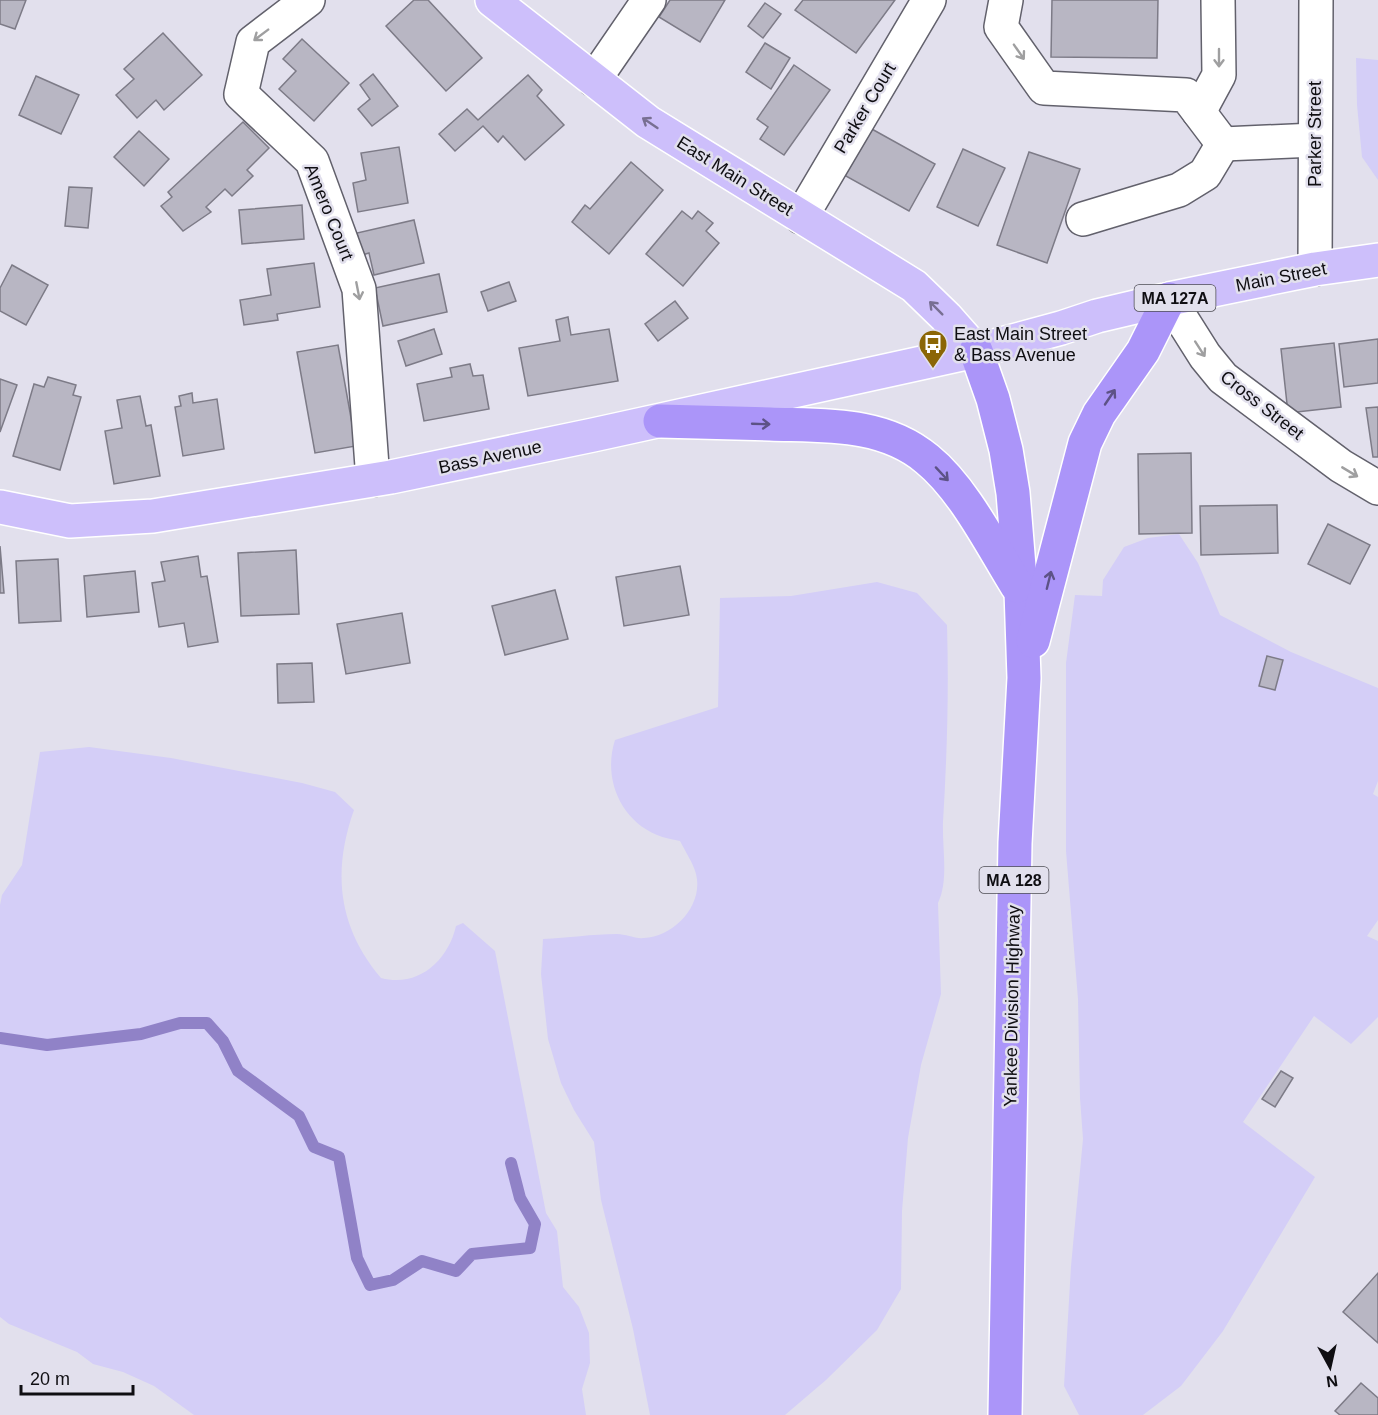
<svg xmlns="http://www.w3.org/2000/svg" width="1378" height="1415" font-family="Helvetica,sans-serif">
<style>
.green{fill:#d4cef7}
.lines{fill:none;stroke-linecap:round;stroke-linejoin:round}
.stream{stroke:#9082c7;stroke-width:12}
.building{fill:#b8b6c3;stroke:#7d7b87;stroke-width:1.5}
.minor-casing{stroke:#62616c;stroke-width:36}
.major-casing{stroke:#fff;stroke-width:36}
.highway-casing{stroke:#fff;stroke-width:36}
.minor{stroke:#fff;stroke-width:33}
.major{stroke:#cdbffb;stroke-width:33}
.highway{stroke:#ab95f9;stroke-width:33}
.oneway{stroke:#9f9fa0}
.oneway2{stroke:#786f92}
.oneway3{stroke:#5d5286}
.labels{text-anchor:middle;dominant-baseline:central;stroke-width:5;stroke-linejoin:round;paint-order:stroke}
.shield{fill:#e2e0ed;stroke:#4e4d54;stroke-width:1.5}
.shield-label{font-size:16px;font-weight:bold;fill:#0f0e12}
.street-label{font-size:18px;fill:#0f0e12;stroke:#e2e0ed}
.poi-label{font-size:18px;fill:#0f0e12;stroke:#e2e0ed;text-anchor:start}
</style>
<rect width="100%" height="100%" fill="#e2e0ed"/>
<g class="green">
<path d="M 1356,58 L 1378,60 L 1378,180 L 1362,157 L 1357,105 Z"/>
<path d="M 1179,534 L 1198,563 L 1220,615 L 1291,652 L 1378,688 L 1378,781 L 1373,794 L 1378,797 L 1378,920 L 1367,936 L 1378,941 L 1378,1017 L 1351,1044 L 1314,1016 L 1243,1122 L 1315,1177 L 1223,1331 L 1181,1386 L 1143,1415 L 1079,1415 L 1064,1386 L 1071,1266 L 1083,1139 L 1080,1098 L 1078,999 L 1066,851 L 1066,663 L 1075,595 L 1102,596 L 1103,580 L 1124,547 L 1148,538 Z"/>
<path d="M 877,582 L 917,593 L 947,625 C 949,691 947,756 943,822 C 942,848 949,880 938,903 L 941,994 L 921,1065 L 908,1138 L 902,1211 L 901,1289 L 877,1330 L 826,1380 L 785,1415 L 650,1415 L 633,1329 L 601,1200 L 594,1142 L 574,1110 L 561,1083 L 548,1039 L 541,974 L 543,939 C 568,938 592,934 617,934 C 626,934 635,939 644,938 C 674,937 704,905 696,874 C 693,863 685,851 680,841 C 672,839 664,838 657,835 C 619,819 603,777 615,740 L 718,707 L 720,598 L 791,596 Z"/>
<path d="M 89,747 L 171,758 L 302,783 L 335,792 L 354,810 C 332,872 338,927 381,978 C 418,988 448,961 456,926 L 463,923 L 495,951 L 546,1213 L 557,1231 L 563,1287 L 579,1307 L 589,1333 L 590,1363 L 582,1389 L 586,1415 L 194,1415 L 154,1386 L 123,1372 L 93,1364 L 77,1352 L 9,1324 L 0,1317 L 0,905 L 2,895 L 22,865 L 40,752 Z"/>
</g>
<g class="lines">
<path class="stream" d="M 0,1038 L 47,1045 L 141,1034 L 180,1023 L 207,1023 L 223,1041 L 238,1071 L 299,1116 L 314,1147 L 339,1157 L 357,1258 L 370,1285 L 393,1280 L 422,1261 L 456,1271 L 472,1254 L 530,1248 L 535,1224 L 520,1198 L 511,1163"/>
</g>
<g class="building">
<path d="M 0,0 L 26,0 L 15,29 L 0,24 Z"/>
<path d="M 414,0 L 428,0 L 482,58 L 446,91 L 386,26 Z"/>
<path d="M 670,0 L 725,0 L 700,42 L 659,17 Z"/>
<path d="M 803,0 L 895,0 L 856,53 L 795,10 Z"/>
<path d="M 1052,0 L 1158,0 L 1157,58 L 1051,57 Z"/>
<path d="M 765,3 L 781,14 L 763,38 L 748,26 Z"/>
<path d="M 163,33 L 202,75 L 164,110 L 156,100 L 137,118 L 116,95 L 134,79 L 124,69 Z"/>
<path d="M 302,39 L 349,83 L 314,121 L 279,89 L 296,71 L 283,59 Z"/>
<path d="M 765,43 L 790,58 L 771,89 L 746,72 Z"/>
<path d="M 794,65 L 830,90 L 784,155 L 760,139 L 768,127 L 757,119 Z"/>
<path d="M 373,74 L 398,106 L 372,126 L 358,109 L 370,99 L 360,85 Z"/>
<path d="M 528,75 L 542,90 L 537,96 L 564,125 L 525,160 L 503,136 L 498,142 L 483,126 L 455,151 L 439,134 L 467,109 L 478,120 Z"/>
<path d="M 36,76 L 79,95 L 61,134 L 19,115 Z"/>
<path d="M 243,122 L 269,148 L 247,170 L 253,176 L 232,196 L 225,189 L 206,207 L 211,212 L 183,231 L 161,206 L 172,197 L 168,192 Z"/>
<path d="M 870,128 L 935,164 L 909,211 L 844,175 Z"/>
<path d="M 139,131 L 169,159 L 144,186 L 114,157 Z"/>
<path d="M 399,147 L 408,203 L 358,212 L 353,183 L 366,180 L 361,153 Z"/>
<path d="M 963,149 L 1005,168 L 978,226 L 937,207 Z"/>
<path d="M 1029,152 L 1080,169 L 1047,263 L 997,245 Z"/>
<path d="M 631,162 L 663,190 L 609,254 L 572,222 L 585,205 L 590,209 Z"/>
<path d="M 69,187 L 92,188 L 88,228 L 65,226 Z"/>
<path d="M 302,205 L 304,239 L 242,244 L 239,210 Z"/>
<path d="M 682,211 L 692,219 L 698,211 L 713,223 L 706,231 L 719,243 L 683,286 L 646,254 Z"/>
<path d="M 414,220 L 424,263 L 374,275 L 369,253 L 362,255 L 357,233 Z"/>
<path d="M 314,263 L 320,307 L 277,314 L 278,320 L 244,325 L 240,300 L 271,295 L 267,269 Z"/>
<path d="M 12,265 L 48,285 L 26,325 L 0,311 L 0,288 Z"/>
<path d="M 439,274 L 447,312 L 383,326 L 375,288 Z"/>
<path d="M 509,282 L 516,301 L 488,311 L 481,292 Z"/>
<path d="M 675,301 L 688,318 L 658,341 L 645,324 Z"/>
<path d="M 568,317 L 571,335 L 609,329 L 618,381 L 528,396 L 519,348 L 560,341 L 556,320 Z"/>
<path d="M 434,329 L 442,354 L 406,366 L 398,341 Z"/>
<path d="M 1378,339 L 1378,383 L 1344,387 L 1339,344 Z"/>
<path d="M 1334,343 L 1341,407 L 1288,413 L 1281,349 Z"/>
<path d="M 338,345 L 356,446 L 315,453 L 297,352 Z"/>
<path d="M 470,364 L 473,376 L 483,375 L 489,409 L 424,421 L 417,384 L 452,377 L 450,368 Z"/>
<path d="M 48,377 L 76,385 L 73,395 L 81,397 L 60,470 L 13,456 L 34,384 L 44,387 Z"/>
<path d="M 0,379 L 17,385 L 0,432 Z"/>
<path d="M 192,393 L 193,403 L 217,399 L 224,449 L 183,456 L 175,407 L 181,406 L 179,396 Z"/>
<path d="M 140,396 L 146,426 L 151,425 L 160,476 L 114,484 L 105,431 L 122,428 L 117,400 Z"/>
<path d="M 1378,407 L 1378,457 L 1373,457 L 1366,408 Z"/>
<path d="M 1191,453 L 1192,533 L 1139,534 L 1138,454 Z"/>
<path d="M 1277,505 L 1278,553 L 1201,555 L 1200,506 Z"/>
<path d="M 1328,524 L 1370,545 L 1350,584 L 1308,564 Z"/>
<path d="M 0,546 L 4,593 L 0,593 Z"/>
<path d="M 296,550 L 299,614 L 241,616 L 238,553 Z"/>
<path d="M 198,556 L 201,577 L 207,576 L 218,642 L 188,647 L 184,623 L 159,627 L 152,583 L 165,581 L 161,562 Z"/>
<path d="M 58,559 L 61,621 L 19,623 L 16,561 Z"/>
<path d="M 680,566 L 689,615 L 624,626 L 616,577 Z"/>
<path d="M 135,571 L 139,612 L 87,617 L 84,576 Z"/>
<path d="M 555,590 L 568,639 L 505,655 L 492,606 Z"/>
<path d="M 402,613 L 410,663 L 346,674 L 337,624 Z"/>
<path d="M 1267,656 L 1283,660 L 1275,690 L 1259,686 Z"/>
<path d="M 312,663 L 314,702 L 278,703 L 277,664 Z"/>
<path d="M 1281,1071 L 1293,1078 L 1275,1107 L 1262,1099 Z"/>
<path d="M 1378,1273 L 1378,1343 L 1343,1312 Z"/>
<path d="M 1361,1383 L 1378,1398 L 1378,1415 L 1340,1415 L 1335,1411 Z"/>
</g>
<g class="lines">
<g class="minor-casing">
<g id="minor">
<path d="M 308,0 L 253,42 L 241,94 L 312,161 L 359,289 L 373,480"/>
<path d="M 1006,0 L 1001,27 L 1044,88 L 1186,95 L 1223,144"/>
<path d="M 594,80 L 649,0"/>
<path d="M 1199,112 L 1219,75 L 1218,0"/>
<path d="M 1223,144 L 1315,140"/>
<path d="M 801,217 L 929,0"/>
<path d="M 1083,219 L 1179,190 L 1205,174 L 1223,144"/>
<path d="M 1315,269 L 1316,0"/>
<path d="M 1169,299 L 1205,356 L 1223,378 L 1341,466 L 1378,488"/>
</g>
</g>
<g class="major-casing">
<g id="major">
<path d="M 492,0 L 648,122 L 914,286 L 946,317 L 976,351"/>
<path d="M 0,507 L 70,521 L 153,516 L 391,477 L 593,435 L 976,351 L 1061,328 L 1097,316 L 1169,299 L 1315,269 L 1378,260"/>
</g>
</g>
<g class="highway-casing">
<g id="highway">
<path d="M 976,351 L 993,399 L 1006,450 L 1013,493 L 1021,591 L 1024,678 L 1015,843 L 1005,1415"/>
<path d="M 660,421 C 697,422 734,423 770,424 C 825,426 883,422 927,459 C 964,489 992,546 1017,586"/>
<path d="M 1033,641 L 1085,443 L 1099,414 L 1143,351 L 1169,299"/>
</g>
</g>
<use href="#minor" class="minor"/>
<use href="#major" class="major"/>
<use href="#highway" class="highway"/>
</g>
<defs><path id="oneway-shaft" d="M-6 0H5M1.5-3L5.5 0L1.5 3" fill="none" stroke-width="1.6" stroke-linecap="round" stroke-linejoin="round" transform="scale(1.5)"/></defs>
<g class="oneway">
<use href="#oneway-shaft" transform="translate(261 35) rotate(143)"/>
<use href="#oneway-shaft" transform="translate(1019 52) rotate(55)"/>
<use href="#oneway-shaft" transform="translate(1219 58) rotate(90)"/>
<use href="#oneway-shaft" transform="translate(358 291) rotate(79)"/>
<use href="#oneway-shaft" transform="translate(1200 349) rotate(57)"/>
<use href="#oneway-shaft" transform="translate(1350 472) rotate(31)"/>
</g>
<g class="oneway2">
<use href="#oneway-shaft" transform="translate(650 123) rotate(-146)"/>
<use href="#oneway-shaft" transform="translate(936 308) rotate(-135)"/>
</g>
<g class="oneway3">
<use href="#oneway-shaft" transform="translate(1110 397) rotate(-56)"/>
<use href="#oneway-shaft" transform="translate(761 424) rotate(2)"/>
<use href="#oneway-shaft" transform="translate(942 474) rotate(47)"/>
<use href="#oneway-shaft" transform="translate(1049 580) rotate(-76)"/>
</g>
<defs>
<g id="bus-pin" transform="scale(1.5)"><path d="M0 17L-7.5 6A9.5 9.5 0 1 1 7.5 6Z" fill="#8b6606" stroke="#e2e0ed"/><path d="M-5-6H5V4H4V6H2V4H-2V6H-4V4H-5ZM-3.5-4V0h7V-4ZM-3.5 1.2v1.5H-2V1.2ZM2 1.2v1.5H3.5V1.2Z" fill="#fff"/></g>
</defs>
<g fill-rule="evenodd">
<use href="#bus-pin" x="933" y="344"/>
</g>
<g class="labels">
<g class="shield">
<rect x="1134.5" y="285" width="81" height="26" rx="4.5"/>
<rect x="979.5" y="867" width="69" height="26" rx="4.5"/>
</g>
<g class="shield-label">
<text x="1175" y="298">MA 127A</text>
<text x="1014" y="880">MA 128</text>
</g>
<g class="street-label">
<text transform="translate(865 108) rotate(-59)">Parker Court</text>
<text transform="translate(1315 134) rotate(-90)">Parker Street</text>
<text transform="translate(735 176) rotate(32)">East Main Street</text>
<text transform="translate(329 212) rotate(68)">Amero Court</text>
<text transform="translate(1281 277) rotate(-11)">Main Street</text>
<text transform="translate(1262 405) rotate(38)">Cross Street</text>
<text transform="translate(490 457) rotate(-12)">Bass Avenue</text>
<text transform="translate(1012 1006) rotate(-89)">Yankee Division Highway</text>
</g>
<g class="poi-label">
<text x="954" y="334">East Main Street<tspan x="954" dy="21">&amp; Bass Avenue</tspan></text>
</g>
</g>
<g transform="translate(1330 1367) rotate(172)" stroke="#e2e0ed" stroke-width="4.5" paint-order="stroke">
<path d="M0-4.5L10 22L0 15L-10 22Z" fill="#0f0e12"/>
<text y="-9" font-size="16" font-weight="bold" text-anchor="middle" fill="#0f0e12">N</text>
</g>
<path d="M21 1385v9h112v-9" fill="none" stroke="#0f0e12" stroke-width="3"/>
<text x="30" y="1385" font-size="18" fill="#0f0e12" stroke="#e2e0ed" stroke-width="4.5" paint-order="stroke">20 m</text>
</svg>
